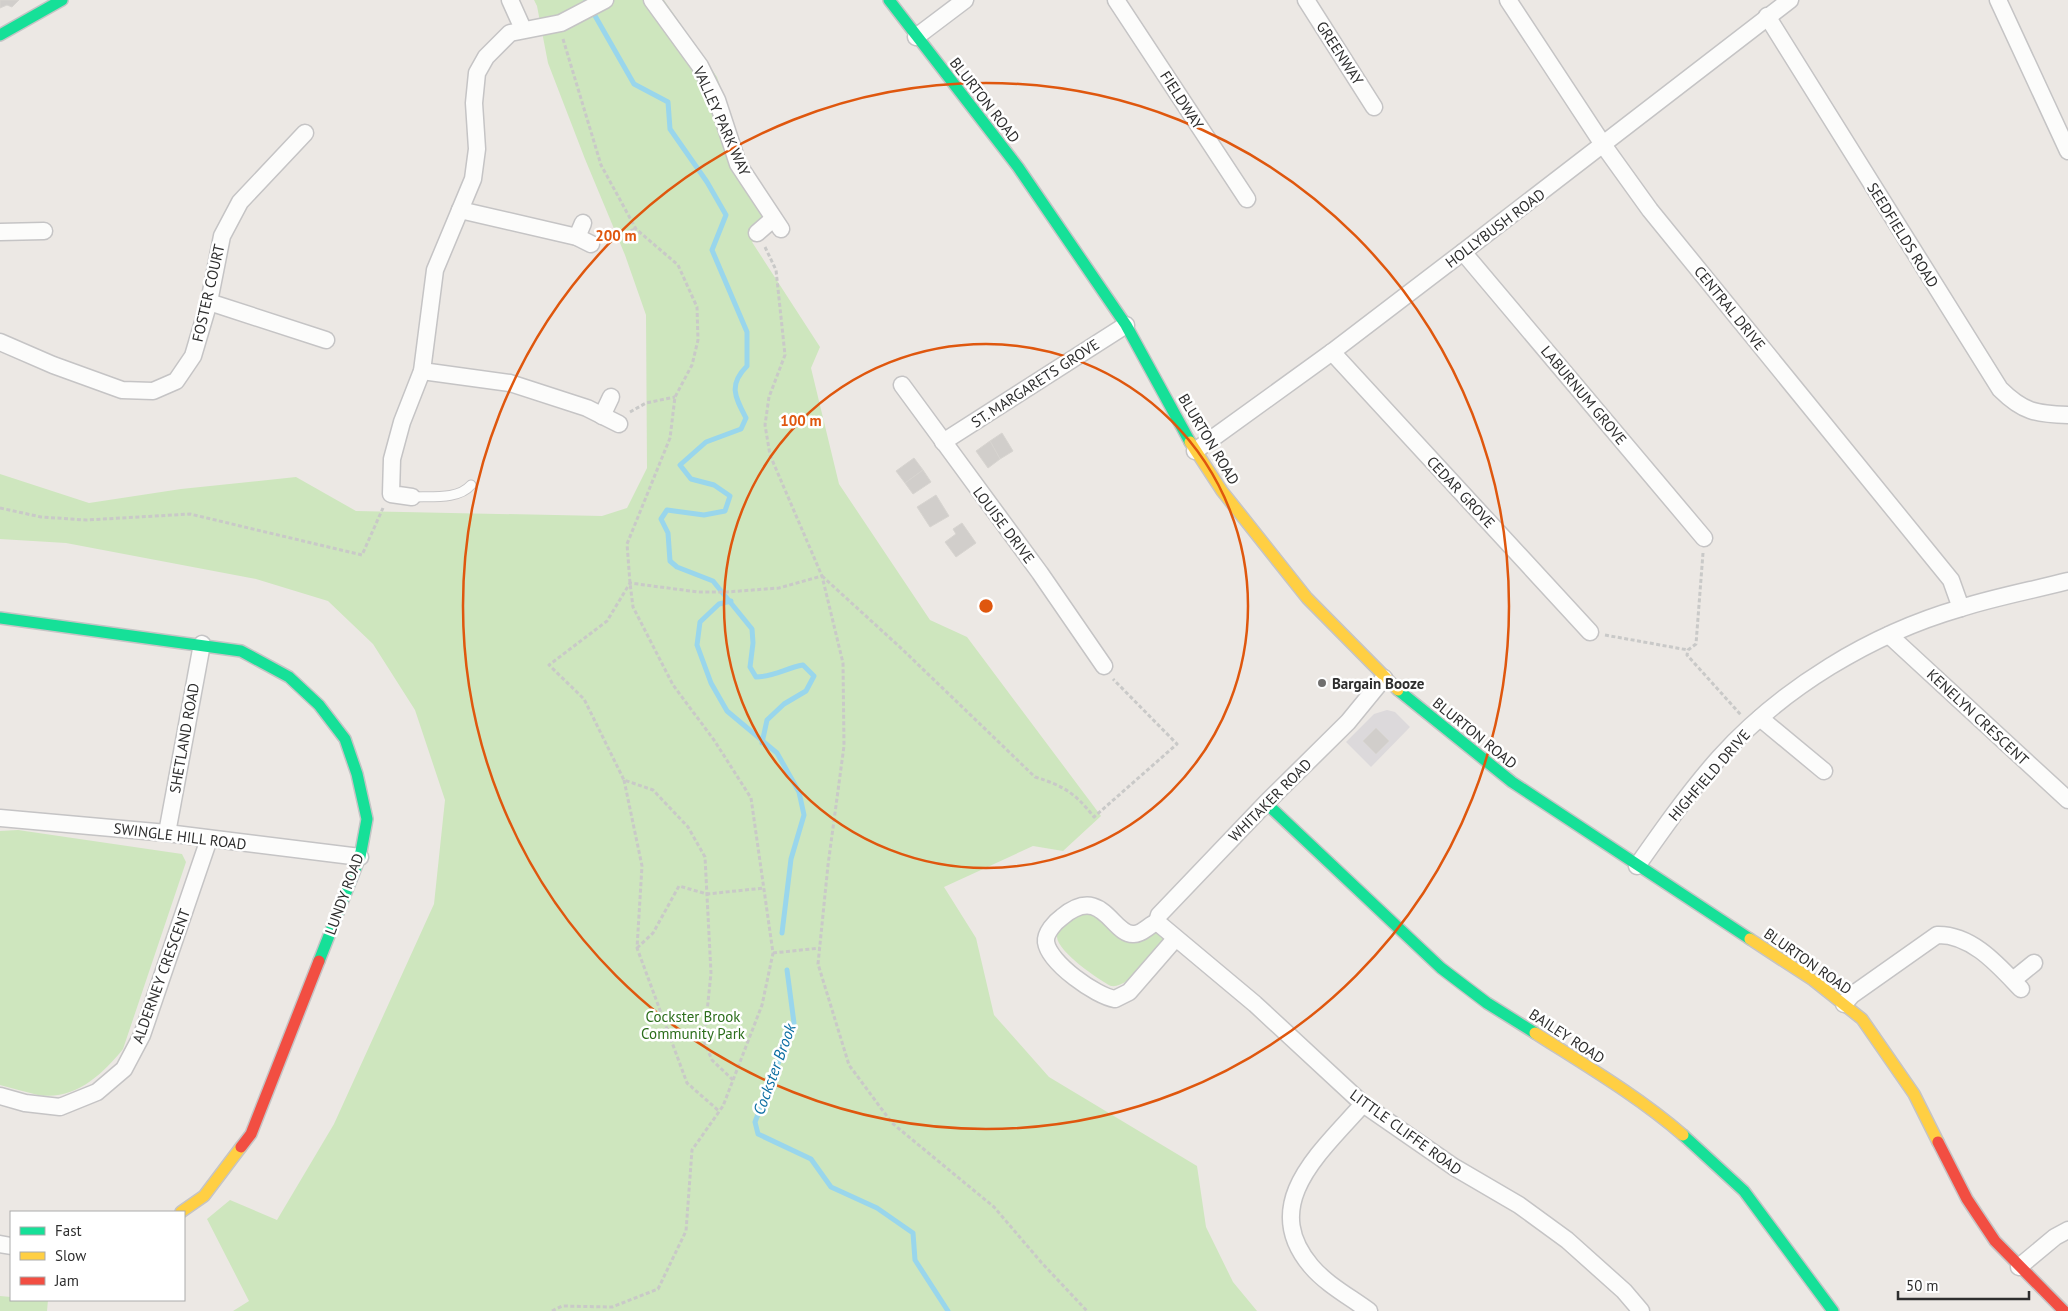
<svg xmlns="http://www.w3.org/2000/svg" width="2068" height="1311" font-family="'PT Sans',sans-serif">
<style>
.industrial{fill:#dcd9db}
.green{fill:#cee6be}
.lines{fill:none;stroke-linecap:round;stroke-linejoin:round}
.stream{stroke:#99d6ec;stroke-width:5}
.building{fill:#d1cecb;stroke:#d7d4d0}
.lane-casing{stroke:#c5c4c5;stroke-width:11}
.street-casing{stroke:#c5c4c5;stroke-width:19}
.fast-casing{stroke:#c5c4c5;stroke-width:14}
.slow-casing{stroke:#c5c4c5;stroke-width:14}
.jam-casing{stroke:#c5c4c5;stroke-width:14}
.path{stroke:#c9c9c8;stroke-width:3;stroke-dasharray:4 2.5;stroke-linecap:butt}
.lane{stroke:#fcfcfb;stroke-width:9}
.street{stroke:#fcfcfb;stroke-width:16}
.fast{stroke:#16e098;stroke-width:11}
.slow{stroke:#ffcf43;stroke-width:11}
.jam{stroke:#f24e42;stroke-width:11}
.ring{fill:none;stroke:#df570e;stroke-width:2.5}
.poi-dot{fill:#706f6e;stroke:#fff;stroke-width:2}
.labels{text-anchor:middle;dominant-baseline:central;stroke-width:5;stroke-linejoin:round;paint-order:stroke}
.street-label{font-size:15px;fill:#2e2e2e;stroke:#fff}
.poi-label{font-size:15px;font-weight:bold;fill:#2e2e2e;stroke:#fff;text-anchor:start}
.park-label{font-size:15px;fill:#2c6e1b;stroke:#fff}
.water-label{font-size:16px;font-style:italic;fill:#0d6fa3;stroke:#fff}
.centre{fill:#df570e;stroke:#fff;stroke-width:2.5}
.ring-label{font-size:15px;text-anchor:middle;font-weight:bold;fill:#df570e;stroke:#fff;stroke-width:5;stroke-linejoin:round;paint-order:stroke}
</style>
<rect width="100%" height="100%" fill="#ece8e4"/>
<path class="industrial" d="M 1387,710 L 1395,712 L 1410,727 L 1371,767 L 1346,742 L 1374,714 Z"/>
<g class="green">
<path d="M 534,0 L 664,0 L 717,77 L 741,147 L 760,189 L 781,219 L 752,242 L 820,347 L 811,368 L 839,484 L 930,620 L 967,637 L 1101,816 L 1063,851 L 1033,846 L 944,887 L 976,938 L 994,1015 L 1049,1077 L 1197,1166 L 1206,1227 L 1233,1282 L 1257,1311 L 233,1311 L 249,1301 L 207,1219 L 230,1200 L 277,1220 L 334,1124 L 434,904 L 445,800 L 415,710 L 373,644 L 328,601 L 256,579 L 66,543 L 0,539 L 0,474 L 89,503 L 181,489 L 296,477 L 356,511 L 602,516 L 627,508 L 647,468 L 646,315 L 625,255 L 585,159 L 548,63 L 537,6 Z"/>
<path d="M 18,830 L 182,854 L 186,862 L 123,1049 C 102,1075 74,1101 38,1095 C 25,1092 12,1088 0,1085 L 0,831 Z"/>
<path d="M 1088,910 L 1123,933 L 1156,928 L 1168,936 C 1155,950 1130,989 1111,986 C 1099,980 1058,952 1057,937 C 1056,923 1077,915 1088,910 Z"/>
<path d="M 0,1296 L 11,1297 L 11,1300 L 48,1300 L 47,1311 L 0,1311 Z"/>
</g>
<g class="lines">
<g class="stream">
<path d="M 586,0 L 634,84 L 668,102 L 670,129 L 707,182 L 726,215 L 712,250 L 747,332 L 747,366 C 728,385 735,397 746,418 L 741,429 L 706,442 L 680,465 L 691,479 L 714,485 L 730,496 L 725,511 L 704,515 L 667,510 L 661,519 L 668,533 L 670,561 L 677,567 L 713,581 L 752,629 L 753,643 L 750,667 L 756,677 C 773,677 786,668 803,665 L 814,676 L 806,691 L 784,704 L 767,720 L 762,743"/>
<path d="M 731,601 L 719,604 L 700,622 L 697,645 L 711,683 L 727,711 L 777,753 L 799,792 L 804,815 L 791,859 L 782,933"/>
<path d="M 787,970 L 794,1023 L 755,1122 L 758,1134 L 811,1159 L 831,1187 L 877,1208 L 913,1233 L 915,1260 L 948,1311"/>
</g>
</g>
<g class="building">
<path d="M 0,0 L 19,0 L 12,7 L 7,5 L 0,8 Z"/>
<path d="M 1002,433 L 1013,451 L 1000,459 L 990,441 Z"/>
<path d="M 990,441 L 1000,459 L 988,468 L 976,451 Z"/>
<path d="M 914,458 L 923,470 L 905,483 L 896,471 Z"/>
<path d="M 923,470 L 931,482 L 913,494 L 905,483 Z"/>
<path d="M 936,495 L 949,516 L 930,527 L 917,507 Z"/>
<path d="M 962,523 L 976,543 L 956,557 L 945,542 L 956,534 L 953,529 Z"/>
<path d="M 1376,728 L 1389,741 L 1376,754 L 1363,741 Z"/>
</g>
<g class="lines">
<g class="lane-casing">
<path id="lane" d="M 412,497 C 431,496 458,500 471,485"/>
</g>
<g class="street-casing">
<g id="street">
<path d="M 510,0 L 523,29"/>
<path d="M 652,0 L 700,66 L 717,100 L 738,164 L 781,229"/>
<path d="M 1116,0 L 1247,199"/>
<path d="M 1306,0 L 1374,107"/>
<path d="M 1508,0 L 1604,146 L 1650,210 L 1951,580 L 1961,608"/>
<path d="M 1998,0 L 2068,151"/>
<path d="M 1767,16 L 2000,389 C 2023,412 2036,414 2068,415"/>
<path d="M 916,37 L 965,0"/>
<path d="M 460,210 L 577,237 L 591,244"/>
<path d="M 0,232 L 44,231"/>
<path d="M 757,233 L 773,219"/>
<path d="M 577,237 L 583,223"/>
<path d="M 1463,252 L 1704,538"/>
<path d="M 209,302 L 326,340"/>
<path d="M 0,342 L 53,365 L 122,390 L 153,391 L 176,381 L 193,356 L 209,302 L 222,236 L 240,202 L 305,133"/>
<path d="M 1332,352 L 1590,632"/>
<path d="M 422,371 L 510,383 L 587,408 L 619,424"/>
<path d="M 902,385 L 1040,573 L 1104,666"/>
<path d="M 602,416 L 611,397"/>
<path d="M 943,442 L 1126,325"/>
<path d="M 1195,451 L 1332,352 L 1463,252 L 1790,0"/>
<path d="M 412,497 L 391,494 L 392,459 L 402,422 L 422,371 L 435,270 L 473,179 L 477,149 L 474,103 L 477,73 L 486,57 L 510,33 L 561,23 L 605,0"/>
<path d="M 1889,635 L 2068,800"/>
<path d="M 1760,718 L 1824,771"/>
<path d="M 0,818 L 167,833 L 360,857"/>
<path d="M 167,833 L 202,644"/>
<path d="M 1637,866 C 1663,829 1689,792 1719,758 C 1782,688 1871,634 1961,608 C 1996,597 2033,590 2068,581"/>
<path d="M 1157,922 L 1255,1004 L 1363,1104 L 1454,1167 L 1519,1205 L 1567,1240 L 1624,1291 L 1641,1311"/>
<path d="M 1157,922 L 1159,915 L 1266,803 L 1348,722 L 1384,678"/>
<path d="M 1157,922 C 1149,925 1142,934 1134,934 C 1112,936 1103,883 1062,917 C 1055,922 1045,933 1046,942 C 1049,963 1096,996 1115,999 L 1129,992 L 1175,939"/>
<path d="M 2013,980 L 2034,963"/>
<path d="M 1844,1004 L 1852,995 L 1937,935 C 1972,934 1999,966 2021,989"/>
<path d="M 0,1096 L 25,1103 L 60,1107 L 97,1092 L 124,1069 L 142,1035 L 209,839"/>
<path d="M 1363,1104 C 1322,1151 1258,1203 1311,1266 C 1326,1284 1350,1297 1369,1311"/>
<path d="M 0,1244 L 11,1246"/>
<path d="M 2019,1267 L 2055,1237 L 2068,1230"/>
</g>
</g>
<g class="fast-casing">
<g id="fast">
<path d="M 889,0 L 1018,167 L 1126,325 L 1190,442"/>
<path d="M 0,35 L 62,0"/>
<path d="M 0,618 L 241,651 L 289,677 L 319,705 L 345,739 L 357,774 L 367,819 L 360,857 L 319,961"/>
<path d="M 1398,690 L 1512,782 L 1750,939"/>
<path d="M 1266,803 L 1441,968 L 1487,1003 L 1535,1033"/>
<path d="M 1683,1135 L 1744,1191 L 1833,1311"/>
</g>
</g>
<g class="slow-casing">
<g id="slow">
<path d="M 1190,442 L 1222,491 L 1307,598 L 1398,690"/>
<path d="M 1750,939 L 1813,980 L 1862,1019 L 1914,1094 L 1938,1142"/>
<path d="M 1535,1033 C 1585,1065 1638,1096 1683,1135"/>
<path d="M 181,1212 L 204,1196 L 241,1147"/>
</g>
</g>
<g class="jam-casing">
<g id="jam">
<path d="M 1938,1142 L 1967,1199 L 1995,1241 L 2064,1311"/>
<path d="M 241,1147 L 251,1134 L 319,961"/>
</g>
</g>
<g class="path">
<path d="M 606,239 L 636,229"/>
<path d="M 765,247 L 776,270 L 785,355 L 769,397 L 765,425 L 770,455 L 822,576 L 843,663 L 844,746 L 828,865 L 818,964 L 849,1065 L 892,1123 L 994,1207 L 1041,1262 L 1087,1311"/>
<path d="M 630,412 L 646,403 L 675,397"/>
<path d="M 0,508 L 41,517 L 86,520 L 190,514 L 362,555 L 383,508"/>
<path d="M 1703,553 L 1696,644 L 1688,650 L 1687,655 L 1741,715"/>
<path d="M 822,576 L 902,649 L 1035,777 C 1064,786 1075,793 1094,817 L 1177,744 L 1113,679"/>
<path d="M 1605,635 L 1688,650"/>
<path d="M 624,780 L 642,866 L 637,948 L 687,1083 L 719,1111"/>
<path d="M 637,948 L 653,933 L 679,886 L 707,894 L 764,888"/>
<path d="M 773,953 L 820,948"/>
<path d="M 733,1080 L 712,1060 L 704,1041 L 711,973 L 705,857 L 688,827 L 653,790 L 624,780 L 584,699 L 549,665 L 607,621 L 630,583 L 698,592 L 727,592 L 779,588 L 822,576"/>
<path d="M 552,1311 L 562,1306 L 612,1307 L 658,1289 L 686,1231 L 692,1150 L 723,1106 L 762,1005 L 773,953 L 751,798 L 714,740 L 673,685 L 633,607 L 630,583 L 627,544 L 670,438 L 675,397 L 692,365 L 698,340 L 697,307 L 678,265 L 636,229 L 601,165 L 563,39"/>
</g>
<use href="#lane" class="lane"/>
<use href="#street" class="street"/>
<use href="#fast" class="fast"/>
<use href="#slow" class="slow"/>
<use href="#jam" class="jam"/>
</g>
<g class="ring">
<circle cx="986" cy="606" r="262"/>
<circle cx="986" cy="606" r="523"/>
</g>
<circle class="poi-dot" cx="1322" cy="683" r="5"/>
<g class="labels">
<g class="street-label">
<text transform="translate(1340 53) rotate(57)">GREENWAY</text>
<text transform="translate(985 100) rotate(52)">BLURTON ROAD</text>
<text transform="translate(1182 100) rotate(57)">FIELDWAY</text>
<text transform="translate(722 121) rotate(66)">VALLEY PARK WAY</text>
<text transform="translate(1495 228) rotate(-37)">HOLLYBUSH ROAD</text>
<text transform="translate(1903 235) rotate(58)">SEEDFIELDS ROAD</text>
<text transform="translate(208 293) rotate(-77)">FOSTER COURT</text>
<text transform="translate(1730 308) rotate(51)">CENTRAL DRIVE</text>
<text transform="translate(1035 383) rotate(-33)">ST. MARGARETS GROVE</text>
<text transform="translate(1584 395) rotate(50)">LABURNUM GROVE</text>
<text transform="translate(1209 439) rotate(59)">BLURTON ROAD</text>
<text transform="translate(1461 492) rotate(47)">CEDAR GROVE</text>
<text transform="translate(1004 525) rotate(53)">LOUISE DRIVE</text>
<text transform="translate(1978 717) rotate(43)">KENELYN CRESCENT</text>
<text transform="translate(1475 733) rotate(39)">BLURTON ROAD</text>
<text transform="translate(184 738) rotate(-80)">SHETLAND ROAD</text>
<text transform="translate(1709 775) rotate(-49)">HIGHFIELD DRIVE</text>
<text transform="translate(1270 800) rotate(-45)">WHITAKER ROAD</text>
<text transform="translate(180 836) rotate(7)">SWINGLE HILL ROAD</text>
<text transform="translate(344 894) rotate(-70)">LUNDY ROAD</text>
<text transform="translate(1808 961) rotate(35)">BLURTON ROAD</text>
<text transform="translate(161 976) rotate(-70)">ALDERNEY CRESCENT</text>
<text transform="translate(1567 1036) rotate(33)">BAILEY ROAD</text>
<text transform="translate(1406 1132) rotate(36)">LITTLE CLIFFE ROAD</text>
</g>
<g class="poi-label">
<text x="1332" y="683">Bargain Booze</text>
</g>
<g class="park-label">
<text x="693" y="1016">Cockster Brook<tspan x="693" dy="17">Community Park</tspan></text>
</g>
<g class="water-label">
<text transform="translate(774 1069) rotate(-70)">Cockster Brook</text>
</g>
</g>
<circle cx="986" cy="606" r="8" class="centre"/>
<g class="ring-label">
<text x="616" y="241">200 m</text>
<text x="801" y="426">100 m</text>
</g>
<rect x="10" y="1211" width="175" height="90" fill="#ffffff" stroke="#ababab"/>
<rect x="20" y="1227" width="25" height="8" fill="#16e098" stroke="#ababab"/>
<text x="55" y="1236" font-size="15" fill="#2e2e2e">Fast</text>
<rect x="20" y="1252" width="25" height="8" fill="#ffcf43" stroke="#ababab"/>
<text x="55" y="1261" font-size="15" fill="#2e2e2e">Slow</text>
<rect x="20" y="1277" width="25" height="8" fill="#f24e42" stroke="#ababab"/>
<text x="55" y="1286" font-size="15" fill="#2e2e2e">Jam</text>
<path d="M1898 1291v8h131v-8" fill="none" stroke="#2e2e2e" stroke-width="2.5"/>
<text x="1906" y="1291" font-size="15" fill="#2e2e2e" stroke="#ffffff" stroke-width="4" paint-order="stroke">50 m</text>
</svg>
